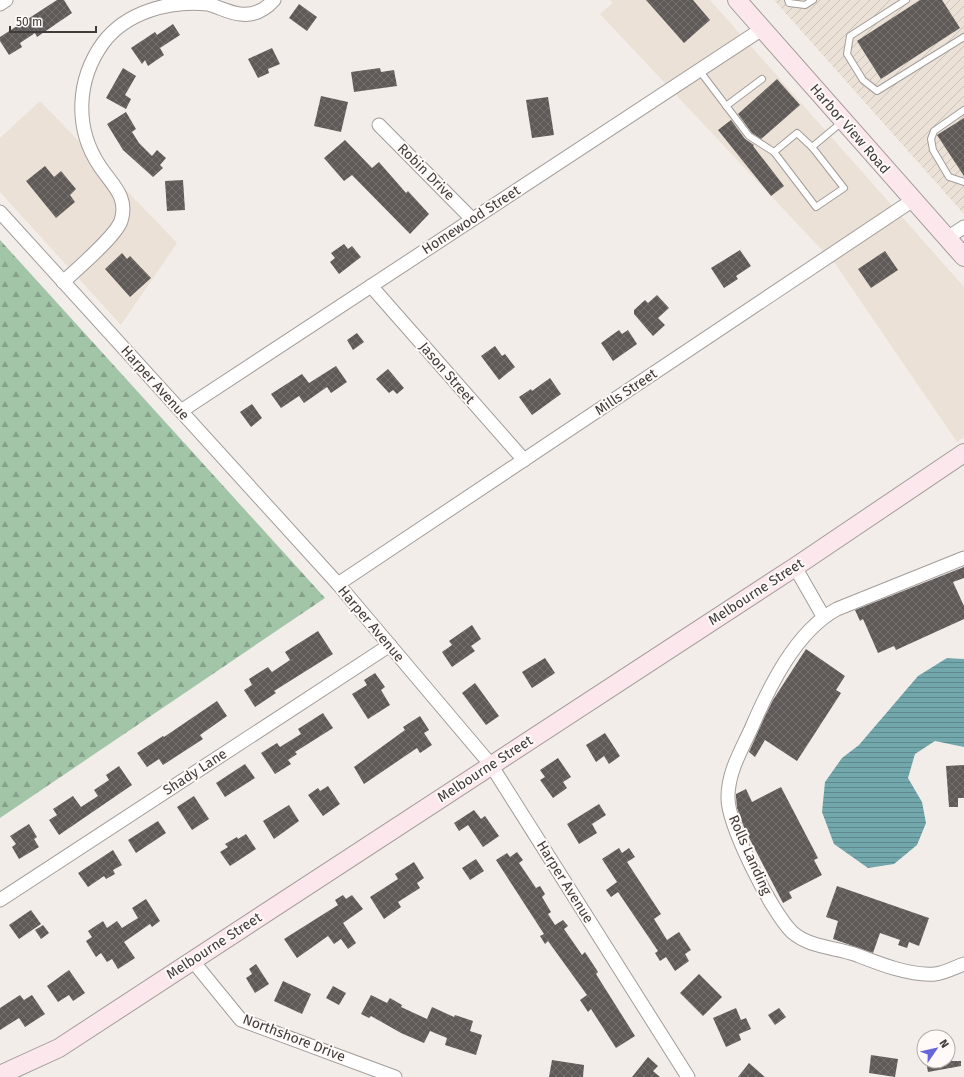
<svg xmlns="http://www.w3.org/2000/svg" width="964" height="1077" font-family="'Fira Sans',sans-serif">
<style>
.built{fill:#ebe1d7}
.industrial{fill:url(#industrial-furrows)}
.forest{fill:url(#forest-firs)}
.water{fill:url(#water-rules)}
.building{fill:url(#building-cross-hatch)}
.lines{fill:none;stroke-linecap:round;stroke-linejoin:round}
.lane-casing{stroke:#a29d9a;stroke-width:8}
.street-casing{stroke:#a29d9a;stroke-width:15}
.secondary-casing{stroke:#a29d9a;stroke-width:20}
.lane{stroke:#fff;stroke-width:6}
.street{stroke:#fff;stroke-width:13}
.secondary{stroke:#fce7ed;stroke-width:18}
.labels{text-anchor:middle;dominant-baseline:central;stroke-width:4;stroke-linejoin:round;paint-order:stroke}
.street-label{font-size:14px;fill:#3e3c3a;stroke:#fffaf7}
</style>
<defs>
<pattern id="industrial-furrows" width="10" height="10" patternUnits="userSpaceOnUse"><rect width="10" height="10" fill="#ebe1d7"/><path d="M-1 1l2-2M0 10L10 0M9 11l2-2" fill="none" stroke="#cbc2b9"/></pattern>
<pattern id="forest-firs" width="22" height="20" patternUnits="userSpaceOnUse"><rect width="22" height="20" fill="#a2c5a7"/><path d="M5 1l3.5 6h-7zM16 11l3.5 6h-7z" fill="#85a189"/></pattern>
<pattern id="water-rules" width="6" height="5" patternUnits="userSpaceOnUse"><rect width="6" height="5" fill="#72a7ac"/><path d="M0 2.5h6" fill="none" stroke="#5f898d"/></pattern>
<pattern id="building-cross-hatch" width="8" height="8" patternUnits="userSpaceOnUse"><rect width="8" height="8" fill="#5f5a57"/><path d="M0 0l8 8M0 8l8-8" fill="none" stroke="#736f6d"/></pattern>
</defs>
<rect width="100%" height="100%" fill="#f2ede9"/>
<g class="built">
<path d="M 610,0 L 710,0 L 964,287 L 964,437 L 957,442 L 836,265 L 600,14 L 613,3 Z"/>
<path d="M 40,101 L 177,243 L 121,325 L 0,192 L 0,138 Z"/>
</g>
<path class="industrial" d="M 774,0 L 964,0 L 964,214 Z"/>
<path class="forest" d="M 0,240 L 325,598 L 0,818 Z"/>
<path class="water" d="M 947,658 L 964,659 L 964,747 L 935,741 L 915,754 L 908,778 L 922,802 L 926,823 L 917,845 L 894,864 L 868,868 L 834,844 L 822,812 L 825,782 L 842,758 L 859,745 L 918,676 Z"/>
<g class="building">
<path d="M 57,0 L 64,0 L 72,13 L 37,37 L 35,33 L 20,43 L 22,47 L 9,55 L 0,41 L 0,37 Z"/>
<path d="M 646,0 L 693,0 L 710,20 L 684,43 Z"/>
<path d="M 920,0 L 942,0 L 960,28 L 881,79 L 857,41 Z"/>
<path d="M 299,4 L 317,17 L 307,31 L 289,18 Z"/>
<path d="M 173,24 L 180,35 L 160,48 L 164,55 L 148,66 L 145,60 L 142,64 L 131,48 L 155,32 L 157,35 Z"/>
<path d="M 272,48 L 280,64 L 268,69 L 269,73 L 258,78 L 248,59 Z"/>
<path d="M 123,68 L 136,76 L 125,95 L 131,99 L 126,109 L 106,98 Z"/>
<path d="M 380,68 L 381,72 L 394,70 L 397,86 L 354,92 L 351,72 Z"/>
<path d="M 777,79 L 800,105 L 761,139 L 752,133 L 738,114 Z"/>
<path d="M 321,96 L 348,102 L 341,132 L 314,126 Z"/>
<path d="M 548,97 L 554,135 L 532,138 L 526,100 Z"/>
<path d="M 126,112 L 136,129 L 132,132 L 139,143 L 152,156 L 157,150 L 166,158 L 160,165 L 163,168 L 153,177 L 123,150 L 107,124 Z"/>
<path d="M 964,118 L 964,176 L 937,135 Z"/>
<path d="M 731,120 L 745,139 L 754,145 L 753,146 L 784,186 L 771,196 L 718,130 Z"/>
<path d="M 345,140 L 372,168 L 379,162 L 406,193 L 408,191 L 429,214 L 410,234 L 352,175 L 344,181 L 324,158 Z"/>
<path d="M 45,166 L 54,177 L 61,171 L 76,189 L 70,195 L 75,202 L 56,218 L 26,181 Z"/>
<path d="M 183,180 L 185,210 L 167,211 L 165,181 Z"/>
<path d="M 344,244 L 348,249 L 352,246 L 361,257 L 339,274 L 330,262 L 335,258 L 331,253 Z"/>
<path d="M 740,250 L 751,266 L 736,276 L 738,279 L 724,288 L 711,268 Z"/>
<path d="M 885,251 L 898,270 L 871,288 L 858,269 Z"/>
<path d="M 122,253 L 127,259 L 130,256 L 151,278 L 130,297 L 105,269 Z"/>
<path d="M 657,295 L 669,308 L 658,318 L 665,325 L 653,336 L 634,314 L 634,310 L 645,300 L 648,303 Z"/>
<path d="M 619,330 L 622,334 L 628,330 L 637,344 L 613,361 L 601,343 Z"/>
<path d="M 357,333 L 364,342 L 353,350 L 347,340 Z"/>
<path d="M 495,346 L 502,356 L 505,354 L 515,367 L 499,380 L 481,356 Z"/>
<path d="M 336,366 L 347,382 L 331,393 L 327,387 L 304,403 L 299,396 L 281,408 L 271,394 L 302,374 L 309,383 Z"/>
<path d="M 388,369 L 404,388 L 397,394 L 393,390 L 389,393 L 376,379 Z"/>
<path d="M 550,378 L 561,394 L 532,415 L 519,397 L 531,389 L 532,391 Z"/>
<path d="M 252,404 L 262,418 L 251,427 L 240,412 Z"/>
<path d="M 964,567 L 964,578 L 953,582 L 964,606 L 964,619 L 896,650 L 894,646 L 878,653 L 863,619 L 860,621 L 855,610 Z"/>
<path d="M 472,625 L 481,639 L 471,646 L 475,651 L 452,667 L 442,652 L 452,645 L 449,641 Z"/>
<path d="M 318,631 L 333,654 L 274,691 L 276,693 L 255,707 L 244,690 L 252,685 L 249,679 L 268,667 L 272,672 L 290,660 L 285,652 Z"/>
<path d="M 806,649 L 845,676 L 836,690 L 841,693 L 797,761 L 765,740 L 755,757 L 749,752 L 765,716 L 773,700 Z"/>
<path d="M 545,658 L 555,673 L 532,688 L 522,672 Z"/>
<path d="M 375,673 L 385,687 L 381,690 L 390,705 L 368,719 L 352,694 L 367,685 L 364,680 Z"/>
<path d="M 475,683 L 499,716 L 486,725 L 462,693 Z"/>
<path d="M 217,701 L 227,716 L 200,735 L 203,739 L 163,765 L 159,759 L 147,767 L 137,753 L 163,736 L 164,737 Z"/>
<path d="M 323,713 L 333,728 L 295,752 L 297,754 L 288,760 L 291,764 L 275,774 L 261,753 L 277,743 L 280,747 L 301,734 L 298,729 Z"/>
<path d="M 420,716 L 429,730 L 424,733 L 432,745 L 420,753 L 417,748 L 364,784 L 354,767 L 405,730 L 403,727 Z"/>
<path d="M 605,733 L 620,756 L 609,764 L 604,756 L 596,762 L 586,745 Z"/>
<path d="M 558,758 L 571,777 L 563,782 L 567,788 L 553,798 L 540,780 L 545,777 L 540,770 Z"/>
<path d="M 245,764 L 255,778 L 225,797 L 216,783 Z"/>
<path d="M 964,765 L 964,798 L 958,798 L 958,807 L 949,807 L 946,766 Z"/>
<path d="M 119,766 L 132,785 L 59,835 L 49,820 L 57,815 L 53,809 L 73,796 L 81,807 L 98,796 L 94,790 L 109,780 L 106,775 Z"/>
<path d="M 328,786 L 340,804 L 323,816 L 308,795 L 318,788 L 320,791 Z"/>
<path d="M 781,787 L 818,858 L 814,860 L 822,875 L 789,892 L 792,898 L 783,903 L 745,830 L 737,808 L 736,797 L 736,794 L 746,789 L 752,802 Z"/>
<path d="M 194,796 L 209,819 L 192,830 L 177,807 Z"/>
<path d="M 599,804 L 606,815 L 592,824 L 597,833 L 579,844 L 567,824 Z"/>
<path d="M 289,805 L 299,821 L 274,839 L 263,821 Z"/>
<path d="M 474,810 L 481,819 L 485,816 L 499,836 L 483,847 L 468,825 L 459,831 L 454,823 Z"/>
<path d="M 158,821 L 166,833 L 136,853 L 128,840 Z"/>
<path d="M 29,824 L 37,837 L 34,839 L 39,847 L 19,859 L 12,847 L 16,844 L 10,836 Z"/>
<path d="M 246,834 L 256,849 L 230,866 L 220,852 L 228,847 L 225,844 L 237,837 L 238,839 Z"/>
<path d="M 619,848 L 622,853 L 629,848 L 635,857 L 627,862 L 661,914 L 654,919 L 667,940 L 679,932 L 691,950 L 685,954 L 689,961 L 675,971 L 666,957 L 660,961 L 655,953 L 658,951 L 618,892 L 611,897 L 606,890 L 617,882 L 602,859 Z"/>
<path d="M 113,850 L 122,865 L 113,870 L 115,874 L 106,879 L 104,876 L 88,887 L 78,873 Z"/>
<path d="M 517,852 L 523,860 L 519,863 L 536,888 L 540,886 L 545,894 L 542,897 L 551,912 L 548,914 L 555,925 L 563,920 L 568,926 L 564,929 L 582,955 L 585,952 L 598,972 L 596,974 L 635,1036 L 616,1048 L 591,1009 L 588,1012 L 580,1000 L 587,995 L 548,941 L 545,944 L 540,936 L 544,934 L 496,860 L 507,853 L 510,857 Z"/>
<path d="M 476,859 L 484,871 L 470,880 L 462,868 Z"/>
<path d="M 414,862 L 424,878 L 417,883 L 420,888 L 398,902 L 401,907 L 384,919 L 370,897 L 398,879 L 395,874 Z"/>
<path d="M 837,886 L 929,918 L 919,946 L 909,942 L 907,948 L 898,945 L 900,940 L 880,933 L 873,953 L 833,939 L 838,921 L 826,917 Z"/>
<path d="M 343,895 L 346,899 L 352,895 L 363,909 L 343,923 L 356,943 L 348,949 L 341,939 L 334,944 L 328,936 L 297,958 L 284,939 L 338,905 L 335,900 Z"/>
<path d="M 146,899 L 160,921 L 152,927 L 150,924 L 124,942 L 135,958 L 118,969 L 112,959 L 107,962 L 101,953 L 96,957 L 86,941 L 92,937 L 88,931 L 103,921 L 107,928 L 117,921 L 122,928 L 138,918 L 132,908 Z"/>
<path d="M 31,910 L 41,924 L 19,939 L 9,925 Z"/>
<path d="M 43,925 L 49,933 L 41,939 L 35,930 Z"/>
<path d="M 256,964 L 269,984 L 255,993 L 246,978 L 252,974 L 249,969 Z"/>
<path d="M 69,970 L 85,993 L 73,1001 L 69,995 L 58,1002 L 47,986 Z"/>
<path d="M 699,974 L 722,997 L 703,1016 L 680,993 Z"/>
<path d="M 283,981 L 311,994 L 302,1014 L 274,1001 Z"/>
<path d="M 333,986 L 346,993 L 339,1005 L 326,998 Z"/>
<path d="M 20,995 L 24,1000 L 32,995 L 45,1014 L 25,1027 L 19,1018 L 0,1030 L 0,1008 Z"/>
<path d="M 371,995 L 387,1003 L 390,998 L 402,1005 L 401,1007 L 427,1019 L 432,1007 L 454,1017 L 455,1015 L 473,1021 L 470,1031 L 482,1035 L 476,1055 L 445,1045 L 447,1038 L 430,1031 L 424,1043 L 401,1033 L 371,1016 L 369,1018 L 361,1014 Z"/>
<path d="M 736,1008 L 741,1020 L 746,1018 L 751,1029 L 739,1034 L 741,1040 L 726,1047 L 713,1018 Z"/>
<path d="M 779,1008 L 786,1017 L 775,1025 L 768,1015 Z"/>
<path d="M 871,1055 L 898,1059 L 895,1077 L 869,1073 Z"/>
<path d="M 648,1057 L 658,1066 L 653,1071 L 660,1077 L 632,1077 Z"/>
<path d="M 552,1060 L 584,1065 L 583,1077 L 549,1077 Z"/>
<path d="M 926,1061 L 961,1061 L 961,1066 L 928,1072 Z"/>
<path d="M 749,1063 L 765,1077 L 738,1077 Z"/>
</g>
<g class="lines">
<g class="lane-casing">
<g id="lane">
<path d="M 788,0 L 789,3 L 805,5 L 813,0"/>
<path d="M 906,0 L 850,36 L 847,54 L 863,80 L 877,91 L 964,37"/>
<path d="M 699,70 L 749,136 L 774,152 L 797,133 L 812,147 L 842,122"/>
<path d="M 726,106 L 762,79"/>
<path d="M 964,110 L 934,131 L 931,139 L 933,150 L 949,177 L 964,182"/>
<path d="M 774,152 L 816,207 L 844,188 L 812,147"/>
</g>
</g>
<g class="street-casing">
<g id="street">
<path d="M 0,4 L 6,0"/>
<path d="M 379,125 L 472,219"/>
<path d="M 0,212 L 338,584 L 491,765 L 688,1077"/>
<path d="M 947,238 L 964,227"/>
<path d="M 63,282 C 77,269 115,237 121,221 C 129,196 111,184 99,165 C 74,127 77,79 103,43 C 126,12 170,0 208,4 C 219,7 229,13 240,14 C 254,16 265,10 274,0"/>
<path d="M 371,286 L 524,460"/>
<path d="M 181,411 L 762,29"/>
<path d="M 964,558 L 837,609 C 796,631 769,687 751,729 C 741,751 728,772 728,797 C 727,824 772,913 792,932 C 810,948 836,947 857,955 C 880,964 910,976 935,974 C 945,973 955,967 964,964"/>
<path d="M 795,567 L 823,616"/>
<path d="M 338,584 L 913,200"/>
<path d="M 0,900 L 390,645"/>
<path d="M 192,960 L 241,1020 L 395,1077"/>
</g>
</g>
<g class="secondary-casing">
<g id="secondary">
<path d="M 737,0 L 964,257"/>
<path d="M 0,1075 L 59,1048 L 795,567 L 964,453"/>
</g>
</g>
<use href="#lane" class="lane"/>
<use href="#street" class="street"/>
<use href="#secondary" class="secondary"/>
</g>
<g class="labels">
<g class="street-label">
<text transform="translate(850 129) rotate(49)">Harbor View Road</text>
<text transform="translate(426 172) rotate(45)">Robin Drive</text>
<text transform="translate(471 220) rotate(-33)">Homewood Street</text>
<text transform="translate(447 373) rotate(49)">Jason Street</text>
<text transform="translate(155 383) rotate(48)">Harper Avenue</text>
<text transform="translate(626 392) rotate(-34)">Mills Street</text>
<text transform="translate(756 592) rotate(-33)">Melbourne Street</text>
<text transform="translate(371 624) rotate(50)">Harper Avenue</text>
<text transform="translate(485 769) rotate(-33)">Melbourne Street</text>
<text transform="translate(195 772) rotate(-33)">Shady Lane</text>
<text transform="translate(750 855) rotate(66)">Rolls Landing</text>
<text transform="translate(565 882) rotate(58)">Harper Avenue</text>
<text transform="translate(214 946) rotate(-33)">Melbourne Street</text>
<text transform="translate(294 1038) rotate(21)">Northshore Drive</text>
</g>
</g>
<g transform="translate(936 1049) rotate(56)"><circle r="19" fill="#fffaf7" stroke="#b2aeab"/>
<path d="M0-3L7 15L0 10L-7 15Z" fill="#6665de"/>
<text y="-6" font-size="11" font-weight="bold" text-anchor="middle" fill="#3e3c3a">N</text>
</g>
<path d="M10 26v6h86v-6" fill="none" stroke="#3e3c3a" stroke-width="2"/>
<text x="16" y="26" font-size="12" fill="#3e3c3a" stroke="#fffaf7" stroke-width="3" paint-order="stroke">50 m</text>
</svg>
